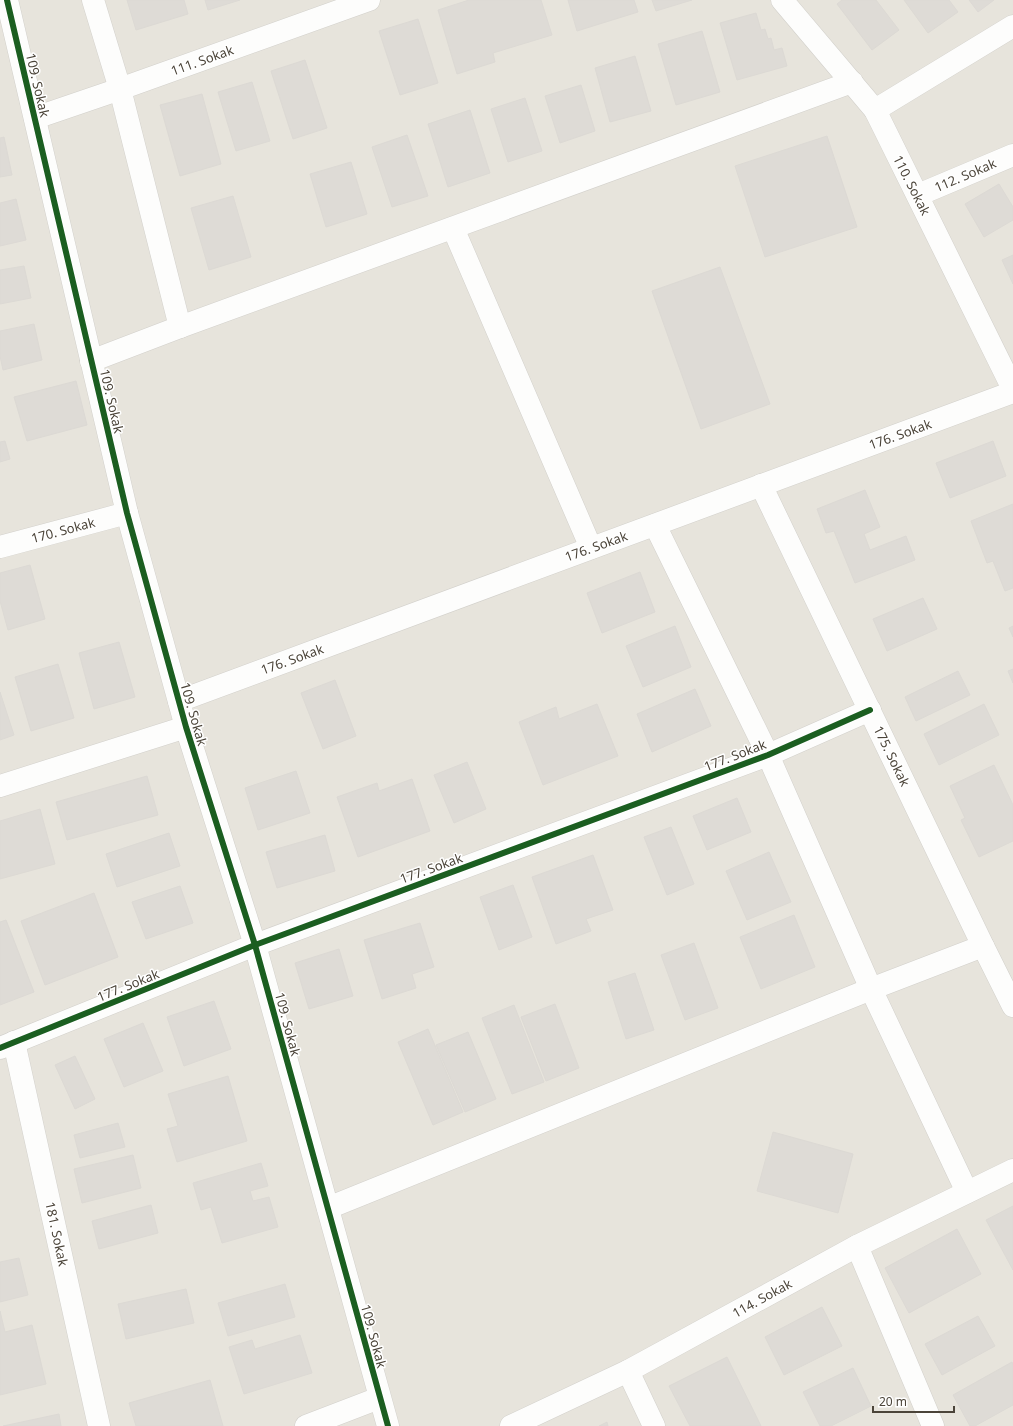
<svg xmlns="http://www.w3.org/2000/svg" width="1013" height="1426" font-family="'Noto Sans',sans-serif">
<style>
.residential{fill:#e7e4dc}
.building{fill:#dedbd6;stroke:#dcd9d4}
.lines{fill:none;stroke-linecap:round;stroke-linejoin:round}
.minor-casing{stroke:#d2d0cb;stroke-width:23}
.minor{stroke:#fdfdfc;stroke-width:22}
.cycleway-casing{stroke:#fff;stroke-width:8}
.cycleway{stroke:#1b5e20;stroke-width:6}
.labels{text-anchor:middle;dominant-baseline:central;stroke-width:3;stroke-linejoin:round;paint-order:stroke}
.street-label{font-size:13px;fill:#4b4439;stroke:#fff}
</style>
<rect width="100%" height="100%" fill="#f4f2ee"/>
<rect class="residential" x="0" y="0" width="1013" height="1426"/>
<g class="building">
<path d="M 127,0 L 184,0 L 188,14 L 136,30 Z"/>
<path d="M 205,0 L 240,0 L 208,10 Z"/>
<path d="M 469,0 L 541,0 L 552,35 L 493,53 L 495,62 L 457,74 L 438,10 Z"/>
<path d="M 568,0 L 634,0 L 638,12 L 577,31 Z"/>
<path d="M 652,0 L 692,0 L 656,11 Z"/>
<path d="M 842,0 L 876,0 L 899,30 L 872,50 L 837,4 Z"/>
<path d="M 904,0 L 949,0 L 958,12 L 928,33 Z"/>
<path d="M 969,0 L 994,0 L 978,12 Z"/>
<path d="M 756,13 L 761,30 L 765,29 L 768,39 L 771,38 L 774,50 L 782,48 L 787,66 L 737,80 L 720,23 Z"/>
<path d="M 418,19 L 438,83 L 400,95 L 379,31 Z"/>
<path d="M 702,31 L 720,92 L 676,105 L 658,44 Z"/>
<path d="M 635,56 L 651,111 L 610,122 L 595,68 Z"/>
<path d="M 305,60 L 327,128 L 293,139 L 271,71 Z"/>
<path d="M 252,82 L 270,141 L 236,151 L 218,92 Z"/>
<path d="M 581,85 L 595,131 L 560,143 L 545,96 Z"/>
<path d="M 202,94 L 221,164 L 180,176 L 160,105 Z"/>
<path d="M 525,98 L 542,151 L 508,162 L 491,109 Z"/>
<path d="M 470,110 L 490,173 L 448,187 L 428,124 Z"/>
<path d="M 407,135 L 428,196 L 392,207 L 372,147 Z"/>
<path d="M 827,136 L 857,227 L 765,257 L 735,166 Z"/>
<path d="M 4,137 L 12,175 L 0,177 L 0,138 Z"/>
<path d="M 351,162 L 367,214 L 326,227 L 310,174 Z"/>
<path d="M 999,184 L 1013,207 L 1013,220 L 984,237 L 965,204 Z"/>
<path d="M 233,196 L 251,257 L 209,270 L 191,208 Z"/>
<path d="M 16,199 L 26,240 L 0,246 L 0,203 Z"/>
<path d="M 1013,255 L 1013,284 L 1002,260 Z"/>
<path d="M 24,266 L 31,298 L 0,304 L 0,270 Z"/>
<path d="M 720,267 L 770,404 L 701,429 L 652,291 Z"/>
<path d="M 34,324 L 42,360 L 3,370 L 0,356 L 0,331 Z"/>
<path d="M 76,381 L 87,425 L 27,441 L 14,397 Z"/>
<path d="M 5,441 L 10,459 L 0,462 L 0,442 Z"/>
<path d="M 993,441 L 1006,476 L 950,498 L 936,463 Z"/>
<path d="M 865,490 L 880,527 L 864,534 L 870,550 L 906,536 L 915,560 L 855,583 L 834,531 L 826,533 L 817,509 Z"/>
<path d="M 1013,504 L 1013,588 L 1005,591 L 993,561 L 987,563 L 971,521 Z"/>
<path d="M 30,565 L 45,619 L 8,630 L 0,601 L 0,573 Z"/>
<path d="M 640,572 L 655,612 L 602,633 L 587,593 Z"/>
<path d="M 923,598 L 937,629 L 887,651 L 873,619 Z"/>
<path d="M 675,626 L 691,667 L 643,687 L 626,646 Z"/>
<path d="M 1013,626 L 1013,637 L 1009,628 Z"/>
<path d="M 119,642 L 135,697 L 94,709 L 79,653 Z"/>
<path d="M 58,664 L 74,718 L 31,731 L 15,677 Z"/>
<path d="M 1013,669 L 1013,683 L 1008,671 Z"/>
<path d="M 958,671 L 970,695 L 916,721 L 905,697 Z"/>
<path d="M 335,680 L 356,736 L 323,749 L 301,693 Z"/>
<path d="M 695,689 L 711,726 L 652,752 L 637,714 Z"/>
<path d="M 0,692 L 14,735 L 0,740 Z"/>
<path d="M 597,704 L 618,756 L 543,785 L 519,722 L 556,707 L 559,719 Z"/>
<path d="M 984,704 L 999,735 L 939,765 L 924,734 Z"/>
<path d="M 467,762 L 486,809 L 454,823 L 434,775 Z"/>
<path d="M 994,765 L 1013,805 L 1013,841 L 979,857 L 961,820 L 965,818 L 950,786 Z"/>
<path d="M 296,771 L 310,813 L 258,830 L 245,788 Z"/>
<path d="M 147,776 L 158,815 L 67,840 L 56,802 Z"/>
<path d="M 412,779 L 430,831 L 358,857 L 337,797 L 377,783 L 379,791 Z"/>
<path d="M 737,798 L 751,832 L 707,850 L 693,816 Z"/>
<path d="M 40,809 L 55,864 L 0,879 L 0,821 Z"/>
<path d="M 671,827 L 694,884 L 667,895 L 644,837 Z"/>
<path d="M 169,833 L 180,866 L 117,887 L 106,854 Z"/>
<path d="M 325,835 L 335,871 L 277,888 L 266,852 Z"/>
<path d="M 769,852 L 791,902 L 747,920 L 726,871 Z"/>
<path d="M 593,855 L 613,910 L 586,919 L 591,931 L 556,944 L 532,877 Z"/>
<path d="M 513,885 L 532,937 L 499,950 L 480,897 Z"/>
<path d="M 180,886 L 193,923 L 146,939 L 132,902 Z"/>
<path d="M 94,893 L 118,957 L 45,985 L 21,921 Z"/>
<path d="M 794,915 L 815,967 L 761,989 L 740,937 Z"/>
<path d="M 6,920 L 34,992 L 0,1005 L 0,922 Z"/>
<path d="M 420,923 L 434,967 L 412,974 L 416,988 L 382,999 L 364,940 Z"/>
<path d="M 694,943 L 718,1008 L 685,1020 L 661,955 Z"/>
<path d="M 339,949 L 353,996 L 309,1009 L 295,963 Z"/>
<path d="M 635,973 L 654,1030 L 626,1039 L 608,982 Z"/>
<path d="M 214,1001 L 231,1049 L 184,1066 L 167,1017 Z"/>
<path d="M 555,1004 L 579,1068 L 546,1081 L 521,1017 Z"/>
<path d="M 514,1005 L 544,1082 L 512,1094 L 482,1018 Z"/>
<path d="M 143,1023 L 163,1071 L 124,1087 L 104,1039 Z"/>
<path d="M 428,1029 L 463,1112 L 433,1125 L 398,1042 Z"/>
<path d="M 468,1032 L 496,1099 L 465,1112 L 436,1045 Z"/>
<path d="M 75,1056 L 95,1099 L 75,1109 L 55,1065 Z"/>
<path d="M 228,1076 L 247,1141 L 177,1162 L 167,1129 L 178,1126 L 168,1094 Z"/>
<path d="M 118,1123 L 125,1147 L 80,1158 L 74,1135 Z"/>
<path d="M 773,1132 L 853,1154 L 838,1213 L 757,1191 Z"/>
<path d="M 133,1155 L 141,1188 L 82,1203 L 74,1169 Z"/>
<path d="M 261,1163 L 268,1186 L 250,1191 L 253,1201 L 269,1197 L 278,1227 L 222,1243 L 211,1207 L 201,1210 L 193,1183 Z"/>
<path d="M 151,1205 L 158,1233 L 99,1249 L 92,1221 Z"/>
<path d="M 1013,1206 L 1013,1270 L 986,1220 Z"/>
<path d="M 957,1229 L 981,1274 L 909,1313 L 885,1268 Z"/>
<path d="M 19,1258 L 28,1295 L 0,1302 L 0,1262 Z"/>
<path d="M 285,1284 L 295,1317 L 228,1336 L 218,1303 Z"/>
<path d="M 186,1289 L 194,1323 L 126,1339 L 118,1304 Z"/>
<path d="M 822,1307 L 842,1346 L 784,1375 L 765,1337 Z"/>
<path d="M 0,1311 L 5,1332 L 32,1325 L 46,1384 L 0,1395 Z"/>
<path d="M 978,1316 L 995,1346 L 942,1375 L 925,1344 Z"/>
<path d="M 300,1335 L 312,1373 L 244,1394 L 229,1347 L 252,1340 L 255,1349 Z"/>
<path d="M 727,1357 L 761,1426 L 690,1426 L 669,1386 Z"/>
<path d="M 1012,1362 L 1013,1365 L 1013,1405 L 975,1426 L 970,1426 L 953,1395 Z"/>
<path d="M 853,1368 L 871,1406 L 831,1426 L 820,1426 L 803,1392 Z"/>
<path d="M 210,1380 L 223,1426 L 136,1426 L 129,1403 Z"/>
<path d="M 59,1414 L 61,1426 L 3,1426 Z"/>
<path d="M 607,1422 L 608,1426 L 599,1426 Z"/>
</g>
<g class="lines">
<g class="minor-casing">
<g id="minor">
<path d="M 7,0 L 127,513 L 186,727 L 255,945 L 388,1426"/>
<path d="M 93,0 L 120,89 L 180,327"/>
<path d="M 782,0 L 875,110 L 1013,389"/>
<path d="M 875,110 L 1013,26"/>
<path d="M 35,118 L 120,89 L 369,0"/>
<path d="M 918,195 L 1013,155"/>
<path d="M 453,228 L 591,548"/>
<path d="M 91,361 L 180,327 L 852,82"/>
<path d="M 761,485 L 983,946 L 1013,1006"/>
<path d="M 655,525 L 768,755 L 871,989 L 967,1192"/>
<path d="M 0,547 L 127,513"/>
<path d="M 179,701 L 1013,392"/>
<path d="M 0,786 L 186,727"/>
<path d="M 14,1042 L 99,1426"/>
<path d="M 0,1048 L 255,945 L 768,755 L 870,710"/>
<path d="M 328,1208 L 871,989 L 983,946"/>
<path d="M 857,1246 L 933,1426"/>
<path d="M 628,1371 L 654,1426"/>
<path d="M 306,1426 L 379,1398"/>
<path d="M 511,1426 L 628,1371 L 857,1246 L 1013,1170"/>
</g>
</g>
<use href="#minor" class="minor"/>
<g class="cycleway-casing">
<g id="cycleway">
<path d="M 7,0 L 127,513 L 186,727 L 255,945 L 388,1426"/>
<path d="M 0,1048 L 255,945 L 768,755 L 870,710"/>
</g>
</g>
<use href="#cycleway" class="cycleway"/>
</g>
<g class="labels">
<g class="street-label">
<text transform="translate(202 60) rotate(-20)">111. Sokak</text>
<text transform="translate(38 85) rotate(77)">109. Sokak</text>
<text transform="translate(965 175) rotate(-23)">112. Sokak</text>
<text transform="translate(912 185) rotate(63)">110. Sokak</text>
<text transform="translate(112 401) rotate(77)">109. Sokak</text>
<text transform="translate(900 434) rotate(-20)">176. Sokak</text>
<text transform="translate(63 530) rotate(-15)">170. Sokak</text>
<text transform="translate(596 546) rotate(-20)">176. Sokak</text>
<text transform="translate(292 659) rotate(-20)">176. Sokak</text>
<text transform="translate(194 714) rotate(74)">109. Sokak</text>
<text transform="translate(735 755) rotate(-21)">177. Sokak</text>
<text transform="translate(892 756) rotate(64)">175. Sokak</text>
<text transform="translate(431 868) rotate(-20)">177. Sokak</text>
<text transform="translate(128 985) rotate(-22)">177. Sokak</text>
<text transform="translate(288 1024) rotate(75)">109. Sokak</text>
<text transform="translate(57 1234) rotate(78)">181. Sokak</text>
<text transform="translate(762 1298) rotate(-29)">114. Sokak</text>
<text transform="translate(374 1336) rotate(75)">109. Sokak</text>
</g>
</g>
<path d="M873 1406v6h81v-6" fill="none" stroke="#4b4439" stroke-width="2"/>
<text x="879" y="1406" font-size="12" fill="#4b4439" stroke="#ffffff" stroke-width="3" paint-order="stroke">20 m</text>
</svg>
